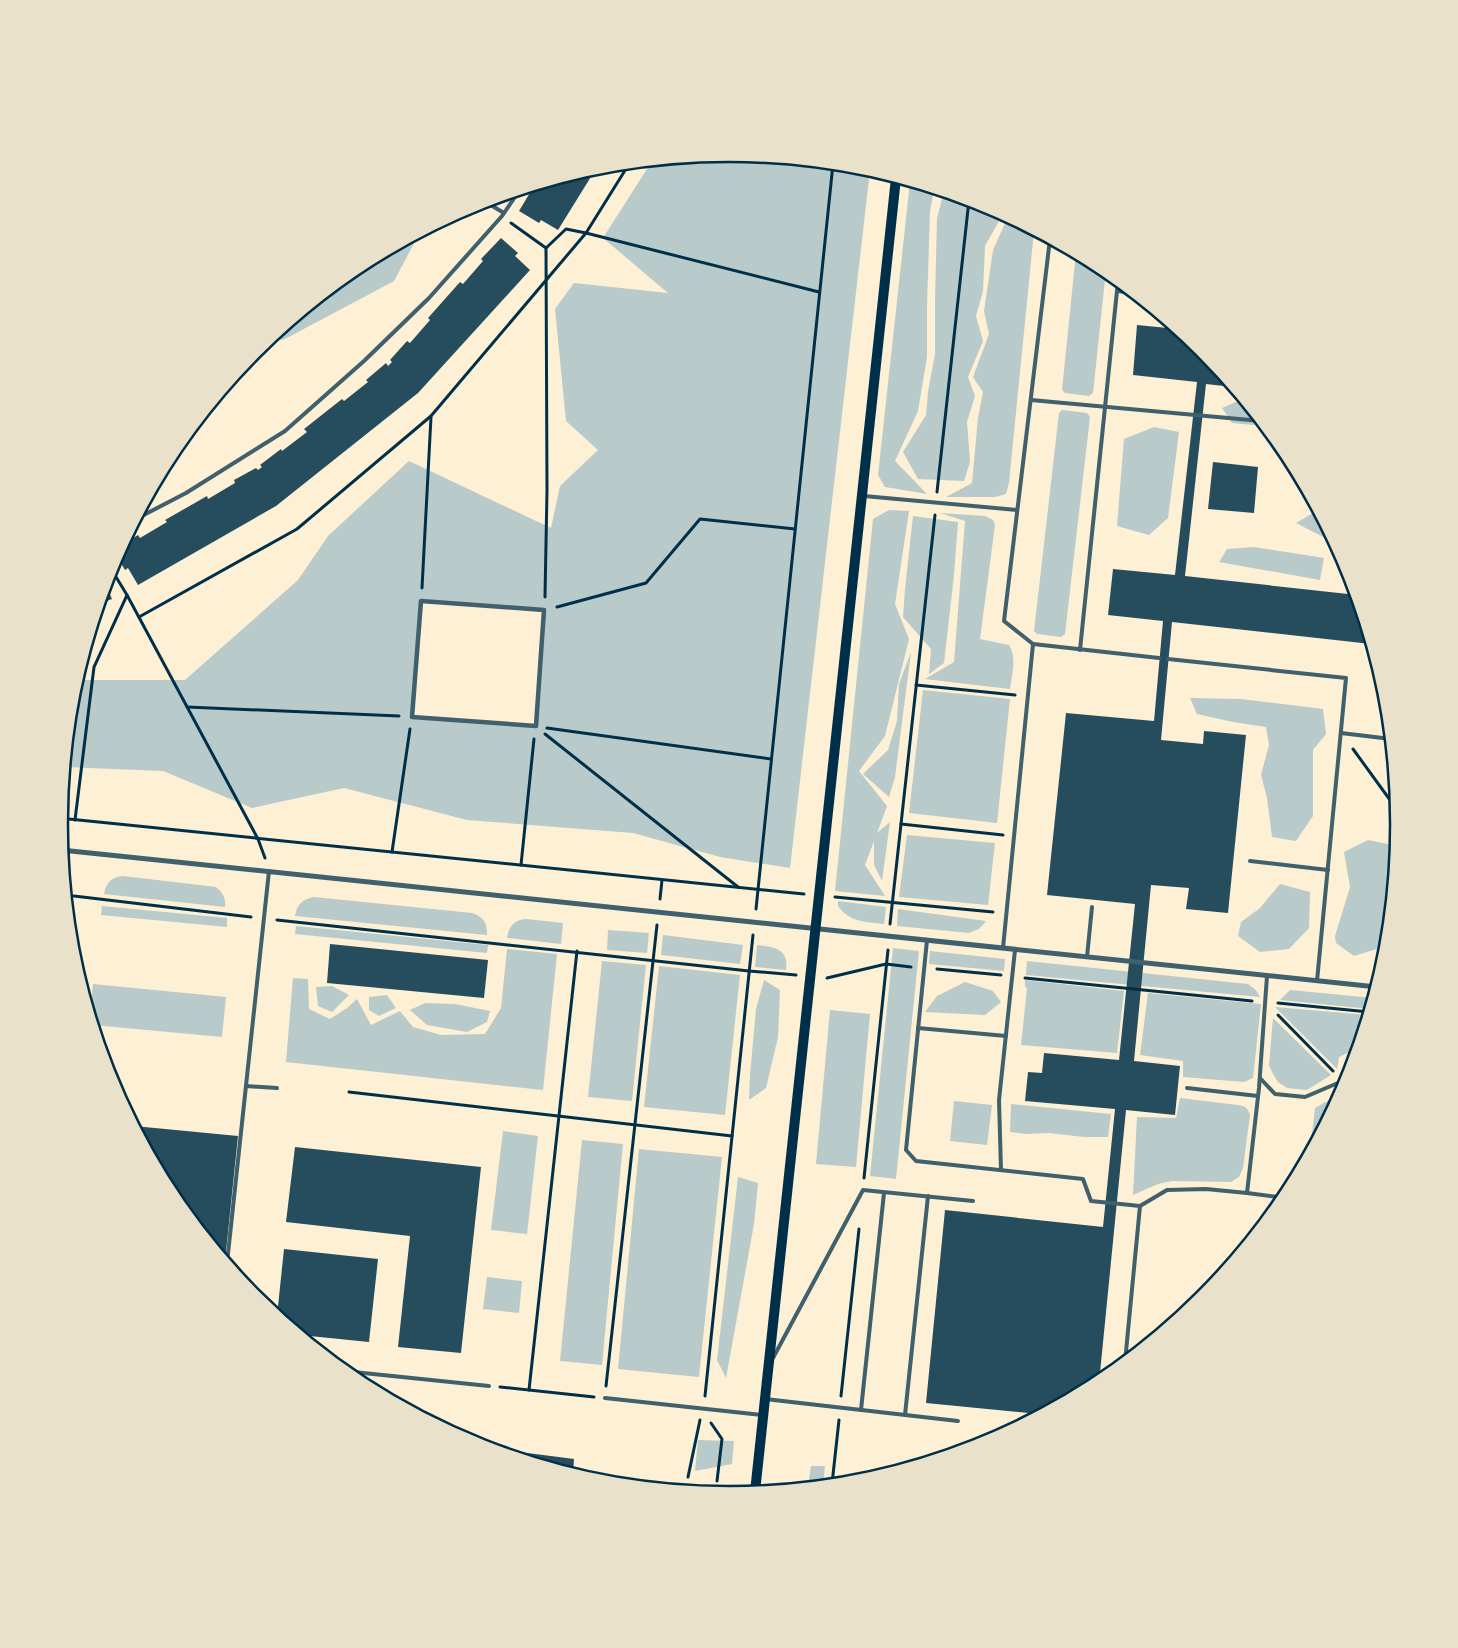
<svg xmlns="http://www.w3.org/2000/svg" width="1458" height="1648" font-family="'Source Serif 4',serif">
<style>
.green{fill:#b9caca;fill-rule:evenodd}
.building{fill:#264d5e}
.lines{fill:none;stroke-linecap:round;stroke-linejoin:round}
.path{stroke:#003049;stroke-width:3}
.service{stroke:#3f606c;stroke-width:4}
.pedestrian{stroke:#3f606c;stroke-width:4.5}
.minor{stroke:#3f606c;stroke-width:5}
.secondary{stroke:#003049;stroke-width:10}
.rim{fill:none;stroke:#003049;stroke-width:2.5}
</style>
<rect width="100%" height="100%" fill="#fdf0d5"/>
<g class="green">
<path d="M 729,154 L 860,167 L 870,170 L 790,868 L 720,857 L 633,833 L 467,820 L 344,788 L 252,808 L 163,771 L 64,767 L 72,693 L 76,680 L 185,680 L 298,580 L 328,536 L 409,461 L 551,528 L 560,486 L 598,450 L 566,421 L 555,309 L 574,283 L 668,293 L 603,238 L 652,161 ZM 421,601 L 544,611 L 536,726 L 412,717 Z"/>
<path d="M 910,182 L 934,189 L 930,212 L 927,305 L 927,357 L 918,411 L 895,461 L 927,494 L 885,487 L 878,475 Z"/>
<path d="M 944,192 L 986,205 L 1003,214 L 985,246 L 983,291 L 976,316 L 983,341 L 968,377 L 975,396 L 967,422 L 970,462 L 964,481 L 918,479 L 903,452 L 926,415 L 928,392 L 935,354 L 935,302 L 937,218 Z"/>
<path d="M 1008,217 L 1034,231 L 1009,483 L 1006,494 L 995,497 L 946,497 L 972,483 L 978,418 L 983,392 L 973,377 L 989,334 L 984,311 L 993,250 Z"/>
<path d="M 419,234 L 394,281 L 283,340 L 269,338 L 357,267 Z"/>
<path d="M 1076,253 L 1106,270 L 1093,393 L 1089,396 L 1065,393 L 1062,390 Z"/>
<path d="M 1238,401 L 1245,402 L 1265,426 L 1232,423 L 1222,408 Z"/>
<path d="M 1062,410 L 1087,413 L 1090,417 L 1065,634 L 1061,637 L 1037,634 L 1034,631 L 1059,413 Z"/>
<path d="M 1154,427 L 1179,432 L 1168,518 L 1149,535 L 1117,526 L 1124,439 Z"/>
<path d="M 889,510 L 909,511 L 895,604 L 909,639 L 885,736 L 859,771 L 887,806 L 877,833 L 890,822 L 882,881 L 874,865 L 874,841 L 865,865 L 885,896 L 835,891 L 873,519 Z"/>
<path d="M 1318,510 L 1338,548 L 1333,542 L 1296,523 Z"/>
<path d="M 940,513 L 985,516 L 993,520 L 995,525 L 980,639 L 1009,645 C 1017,658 1012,675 1010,689 L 925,679 L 954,662 L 965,521 Z"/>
<path d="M 913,516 L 958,522 L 954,575 L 944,663 L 929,674 L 931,649 L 903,617 L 905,589 Z"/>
<path d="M 1254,547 L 1324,558 L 1320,580 L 1219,562 L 1227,549 Z"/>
<path d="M 911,652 L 895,777 L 889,797 L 863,774 L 888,750 L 897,721 L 899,684 Z"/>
<path d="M 923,690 L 1010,699 L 997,823 L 909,813 Z"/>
<path d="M 1190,698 L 1240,699 L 1323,709 L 1326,734 L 1313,750 L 1313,816 L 1296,841 L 1272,837 L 1267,798 L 1261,775 L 1269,745 L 1266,727 L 1233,722 L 1197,714 Z"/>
<path d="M 907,835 L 995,843 L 988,905 L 899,897 Z"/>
<path d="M 1368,840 L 1397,846 L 1388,942 L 1380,948 L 1354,956 L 1336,943 L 1335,936 L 1350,887 L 1344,852 Z"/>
<path d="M 123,876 L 216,887 C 223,893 226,898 225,907 L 104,894 C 106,883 111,877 123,876 Z"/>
<path d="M 1280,884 L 1310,892 L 1309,928 L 1289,949 L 1260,952 L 1238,936 L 1241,922 L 1260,908 Z"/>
<path d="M 314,897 L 472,913 C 484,917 487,923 487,935 L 295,916 C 297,904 303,899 314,897 Z"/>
<path d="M 838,901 L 886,907 L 884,924 C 866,922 849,922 838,906 Z"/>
<path d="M 102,906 L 227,918 L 227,927 L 101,915 Z"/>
<path d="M 898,909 L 986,921 L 979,929 L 969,933 L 897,926 Z"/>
<path d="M 526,919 L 563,923 L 561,944 L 507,938 C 509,926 514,920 526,919 Z"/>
<path d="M 296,926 L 488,945 L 487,953 L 295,934 Z"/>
<path d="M 608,930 L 649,933 L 647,953 L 607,950 Z"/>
<path d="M 663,935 L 743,945 L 740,964 L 661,955 Z"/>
<path d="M 757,945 C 774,947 789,949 786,970 L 755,967 Z"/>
<path d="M 893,948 L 919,951 L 896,1179 L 870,1176 Z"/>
<path d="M 507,949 L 557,954 L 543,1090 L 286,1062 L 293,978 L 308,979 L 309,1009 L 330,1019 L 347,1008 L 357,999 L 371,1025 L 400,1011 L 413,1027 L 441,1035 L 485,1034 L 501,1008 Z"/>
<path d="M 930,951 L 1005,959 L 1004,971 L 929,964 Z"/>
<path d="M 602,961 L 646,965 L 632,1101 L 588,1097 Z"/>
<path d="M 1027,961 L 1248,984 L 1256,990 L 1260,997 L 1026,975 Z"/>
<path d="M 659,966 L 740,975 L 725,1115 L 644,1107 Z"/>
<path d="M 764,980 L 780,990 L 778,1037 L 766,1088 L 749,1100 L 750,1075 L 756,1009 Z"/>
<path d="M 1025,980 L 1124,991 L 1117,1053 L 1021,1045 L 1027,988 L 1025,987 Z"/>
<path d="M 965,982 L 993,991 L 1001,1002 L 985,1015 L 925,1012 L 937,996 Z"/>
<path d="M 93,984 L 226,997 L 222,1037 L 93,1025 L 90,1016 Z"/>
<path d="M 332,986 L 349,995 L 332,1012 L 318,1006 L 316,987 Z"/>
<path d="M 1290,990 L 1373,998 L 1370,1009 L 1280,1000 Z"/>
<path d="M 1148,993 L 1261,1004 L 1253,1078 L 1244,1082 L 1183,1077 L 1183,1061 L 1140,1055 Z"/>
<path d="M 387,995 L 396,1008 L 379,1016 L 369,1010 L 369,997 Z"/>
<path d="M 425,1003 L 455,1004 L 490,1011 L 487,1022 L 467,1032 L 427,1025 L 410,1010 Z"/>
<path d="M 1275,1007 L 1368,1015 L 1357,1050 L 1354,1050 L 1339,1057 L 1337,1069 Z"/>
<path d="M 830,1010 L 870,1014 L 856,1167 L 816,1164 Z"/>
<path d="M 1273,1018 L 1331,1075 L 1307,1090 L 1287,1088 L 1278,1082 L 1273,1074 L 1269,1065 Z"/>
<path d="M 1180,1098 L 1238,1105 C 1245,1106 1248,1108 1250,1115 L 1243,1168 L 1239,1177 L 1231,1182 L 1172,1181 L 1158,1184 L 1133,1195 L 1137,1117 L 1176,1118 Z"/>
<path d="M 1329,1100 L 1327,1120 L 1310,1152 L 1315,1108 Z"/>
<path d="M 954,1101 L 992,1105 L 987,1145 L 950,1141 Z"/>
<path d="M 1011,1104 L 1111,1114 L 1108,1137 L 1084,1137 L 1049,1133 L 1027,1134 L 1010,1132 Z"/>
<path d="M 503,1131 L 538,1136 L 527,1234 L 491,1230 Z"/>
<path d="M 582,1140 L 623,1144 L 602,1365 L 560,1361 Z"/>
<path d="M 639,1149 L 722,1157 L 699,1377 L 618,1369 Z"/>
<path d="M 738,1177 L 758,1183 L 754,1224 L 726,1378 L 717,1360 Z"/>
<path d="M 487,1277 L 522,1281 L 519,1313 L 483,1309 Z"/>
<path d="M 698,1440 L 734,1441 L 732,1464 L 695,1471 Z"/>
<path d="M 811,1466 L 825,1466 L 823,1485 L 808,1486 Z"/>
</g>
<g class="building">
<path d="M 597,167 L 558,230 L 541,220 L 539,223 L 519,211 L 534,186 L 537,188 L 539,185 Z"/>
<path d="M 501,238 L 518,253 L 515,256 L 530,270 L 418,393 L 276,506 L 138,585 L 128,568 L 125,570 L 116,555 L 122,545 L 138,535 L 140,538 L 167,522 L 165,520 L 207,496 L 208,499 L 235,483 L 234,480 L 256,468 L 258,470 L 262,467 L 260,465 L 281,449 L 282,451 L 307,432 L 304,429 L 342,399 L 344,401 L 368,382 L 366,380 L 386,363 L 388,366 L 392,362 L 390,360 L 407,341 L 410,343 L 430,320 L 428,318 L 460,282 L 463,284 L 483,261 L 481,259 Z"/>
<path d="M 1137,325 L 1178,329 L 1203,350 L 1233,387 L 1206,384 L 1185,576 L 1357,595 L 1371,644 L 1172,622 L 1161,740 L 1203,744 L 1204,731 L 1246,735 L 1228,913 L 1186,909 L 1189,888 L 1151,885 L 1134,1061 L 1180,1066 L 1175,1115 L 1126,1110 L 1099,1383 L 1039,1414 L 926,1403 L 945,1210 L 1103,1227 L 1115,1109 L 1025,1101 L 1028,1072 L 1042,1073 L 1044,1053 L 1119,1060 L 1135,904 L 1047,895 L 1066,713 L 1154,721 L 1163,621 L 1108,615 L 1113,569 L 1175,575 L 1197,382 L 1133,375 Z"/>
<path d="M 1213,462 L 1258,467 L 1254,513 L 1208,509 Z"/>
<path d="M 105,583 L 112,599 L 99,604 Z"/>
<path d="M 1386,700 L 1387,700 L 1390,726 L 1384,726 Z"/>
<path d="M 330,944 L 488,960 L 484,998 L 327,983 Z"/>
<path d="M 134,1126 L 238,1136 L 225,1261 L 172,1196 Z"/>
<path d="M 295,1147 L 481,1167 L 461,1353 L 398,1347 L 410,1236 L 286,1222 Z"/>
<path d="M 284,1249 L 378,1259 L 369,1342 L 300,1335 L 277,1316 Z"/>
<path d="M 496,1449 L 574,1459 L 573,1474 L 495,1450 Z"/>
</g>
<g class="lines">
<g class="path">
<path d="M 511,223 L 546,248 L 566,229 L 586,233 L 819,292"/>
<path d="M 937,492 L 969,200"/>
<path d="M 422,588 L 431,417"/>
<path d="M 127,595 L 258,839 L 265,858"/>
<path d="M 545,597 L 547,490 L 546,248"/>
<path d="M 557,607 L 646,583 L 700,519 L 795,529"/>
<path d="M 139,617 L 297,529 L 431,416 L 586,233 L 629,164"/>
<path d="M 916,685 L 1015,695"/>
<path d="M 187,707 L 399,716"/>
<path d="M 547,728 L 771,759"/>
<path d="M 545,734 L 738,887"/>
<path d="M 1353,749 L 1398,811"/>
<path d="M 59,818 L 804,894"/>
<path d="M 75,820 L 94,667 L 127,595 L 110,567"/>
<path d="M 901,824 L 1003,835"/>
<path d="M 392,852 L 410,729"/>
<path d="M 521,865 L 534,739"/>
<path d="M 74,896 L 251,917"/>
<path d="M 835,897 L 993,912"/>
<path d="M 660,899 L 662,880"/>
<path d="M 756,909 L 833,164"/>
<path d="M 277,920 L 749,971 L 796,975"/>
<path d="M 890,924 L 935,515"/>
<path d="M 937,969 L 1001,975"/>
<path d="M 827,978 L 886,964 L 911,967"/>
<path d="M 1025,978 L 1252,1001"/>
<path d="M 1278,1003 L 1369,1012"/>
<path d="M 1278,1015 L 1333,1071"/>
<path d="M 349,1092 L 732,1136"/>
<path d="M 864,1178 L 888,950"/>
<path d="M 606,1386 L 657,925"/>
<path d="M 500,1387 L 594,1397"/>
<path d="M 529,1390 L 577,951"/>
<path d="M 705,1396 L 753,935"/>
<path d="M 841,1396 L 859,1229"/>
<path d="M 711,1423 L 722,1439 L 717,1481"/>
<path d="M 688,1477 L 700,1420"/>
<path d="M 832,1484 L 839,1420"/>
</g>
<g class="service">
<path d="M 484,201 L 504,213"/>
<path d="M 1117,291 L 1134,293"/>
<path d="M 1031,400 L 1261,421"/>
<path d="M 864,496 L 1017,510"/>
<path d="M 136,519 L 186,493 L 285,431 L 364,361 L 429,298 L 502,216 L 519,191"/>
<path d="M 1033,644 L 1004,621 L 1050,239"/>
<path d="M 1080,650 L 1118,281"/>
<path d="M 1168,659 L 1346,678 L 1317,981"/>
<path d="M 1341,733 L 1391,739"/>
<path d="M 1250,861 L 1328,870"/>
<path d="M 65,885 L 68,850"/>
<path d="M 927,940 L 906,1150 L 916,1161 L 1083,1179 L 1091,1201 L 1140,1206"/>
<path d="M 1003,948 L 1033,644 L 1159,658"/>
<path d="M 1087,957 L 1092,907"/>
<path d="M 918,1028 L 1006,1036"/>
<path d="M 1260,1078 L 1275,1094 L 1305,1097 L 1345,1080"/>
<path d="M 246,1086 L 277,1088"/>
<path d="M 1187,1088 L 1258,1096"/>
<path d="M 1344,1088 L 1346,1072 L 1352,1068"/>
<path d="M 1001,1170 L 999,1100 L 1015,950"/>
<path d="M 1247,1193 L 1285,1198"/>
<path d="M 227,1263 L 269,871"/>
<path d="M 773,1358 L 863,1190 L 973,1201"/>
<path d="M 1125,1362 L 1140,1206 L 1167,1190 L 1206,1189 L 1247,1193 L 1259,1088 L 1267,976"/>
<path d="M 344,1371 L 489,1386"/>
<path d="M 605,1398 L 762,1415"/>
<path d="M 765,1399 L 958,1421"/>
<path d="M 861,1410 L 884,1193"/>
<path d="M 905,1415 L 928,1196"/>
<path d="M 685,1489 L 736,1494"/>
</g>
<path class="pedestrian" d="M 421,601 L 544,610 L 536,726 L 412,717 Z"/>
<path class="minor" d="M 61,850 L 1377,987"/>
<path class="secondary" d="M 755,1492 L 896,178"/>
</g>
<path d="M0 0H1458V1648H0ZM729 162H729A661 661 0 0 1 1390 823V825A661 661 0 0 1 729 1486H729A661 661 0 0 1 68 825V823A661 661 0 0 1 729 162Z" fill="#e9e1ca" fill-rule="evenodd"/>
<path class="rim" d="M729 162H729A661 661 0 0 1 1390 823V825A661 661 0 0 1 729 1486H729A661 661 0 0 1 68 825V823A661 661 0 0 1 729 162Z"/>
</svg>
